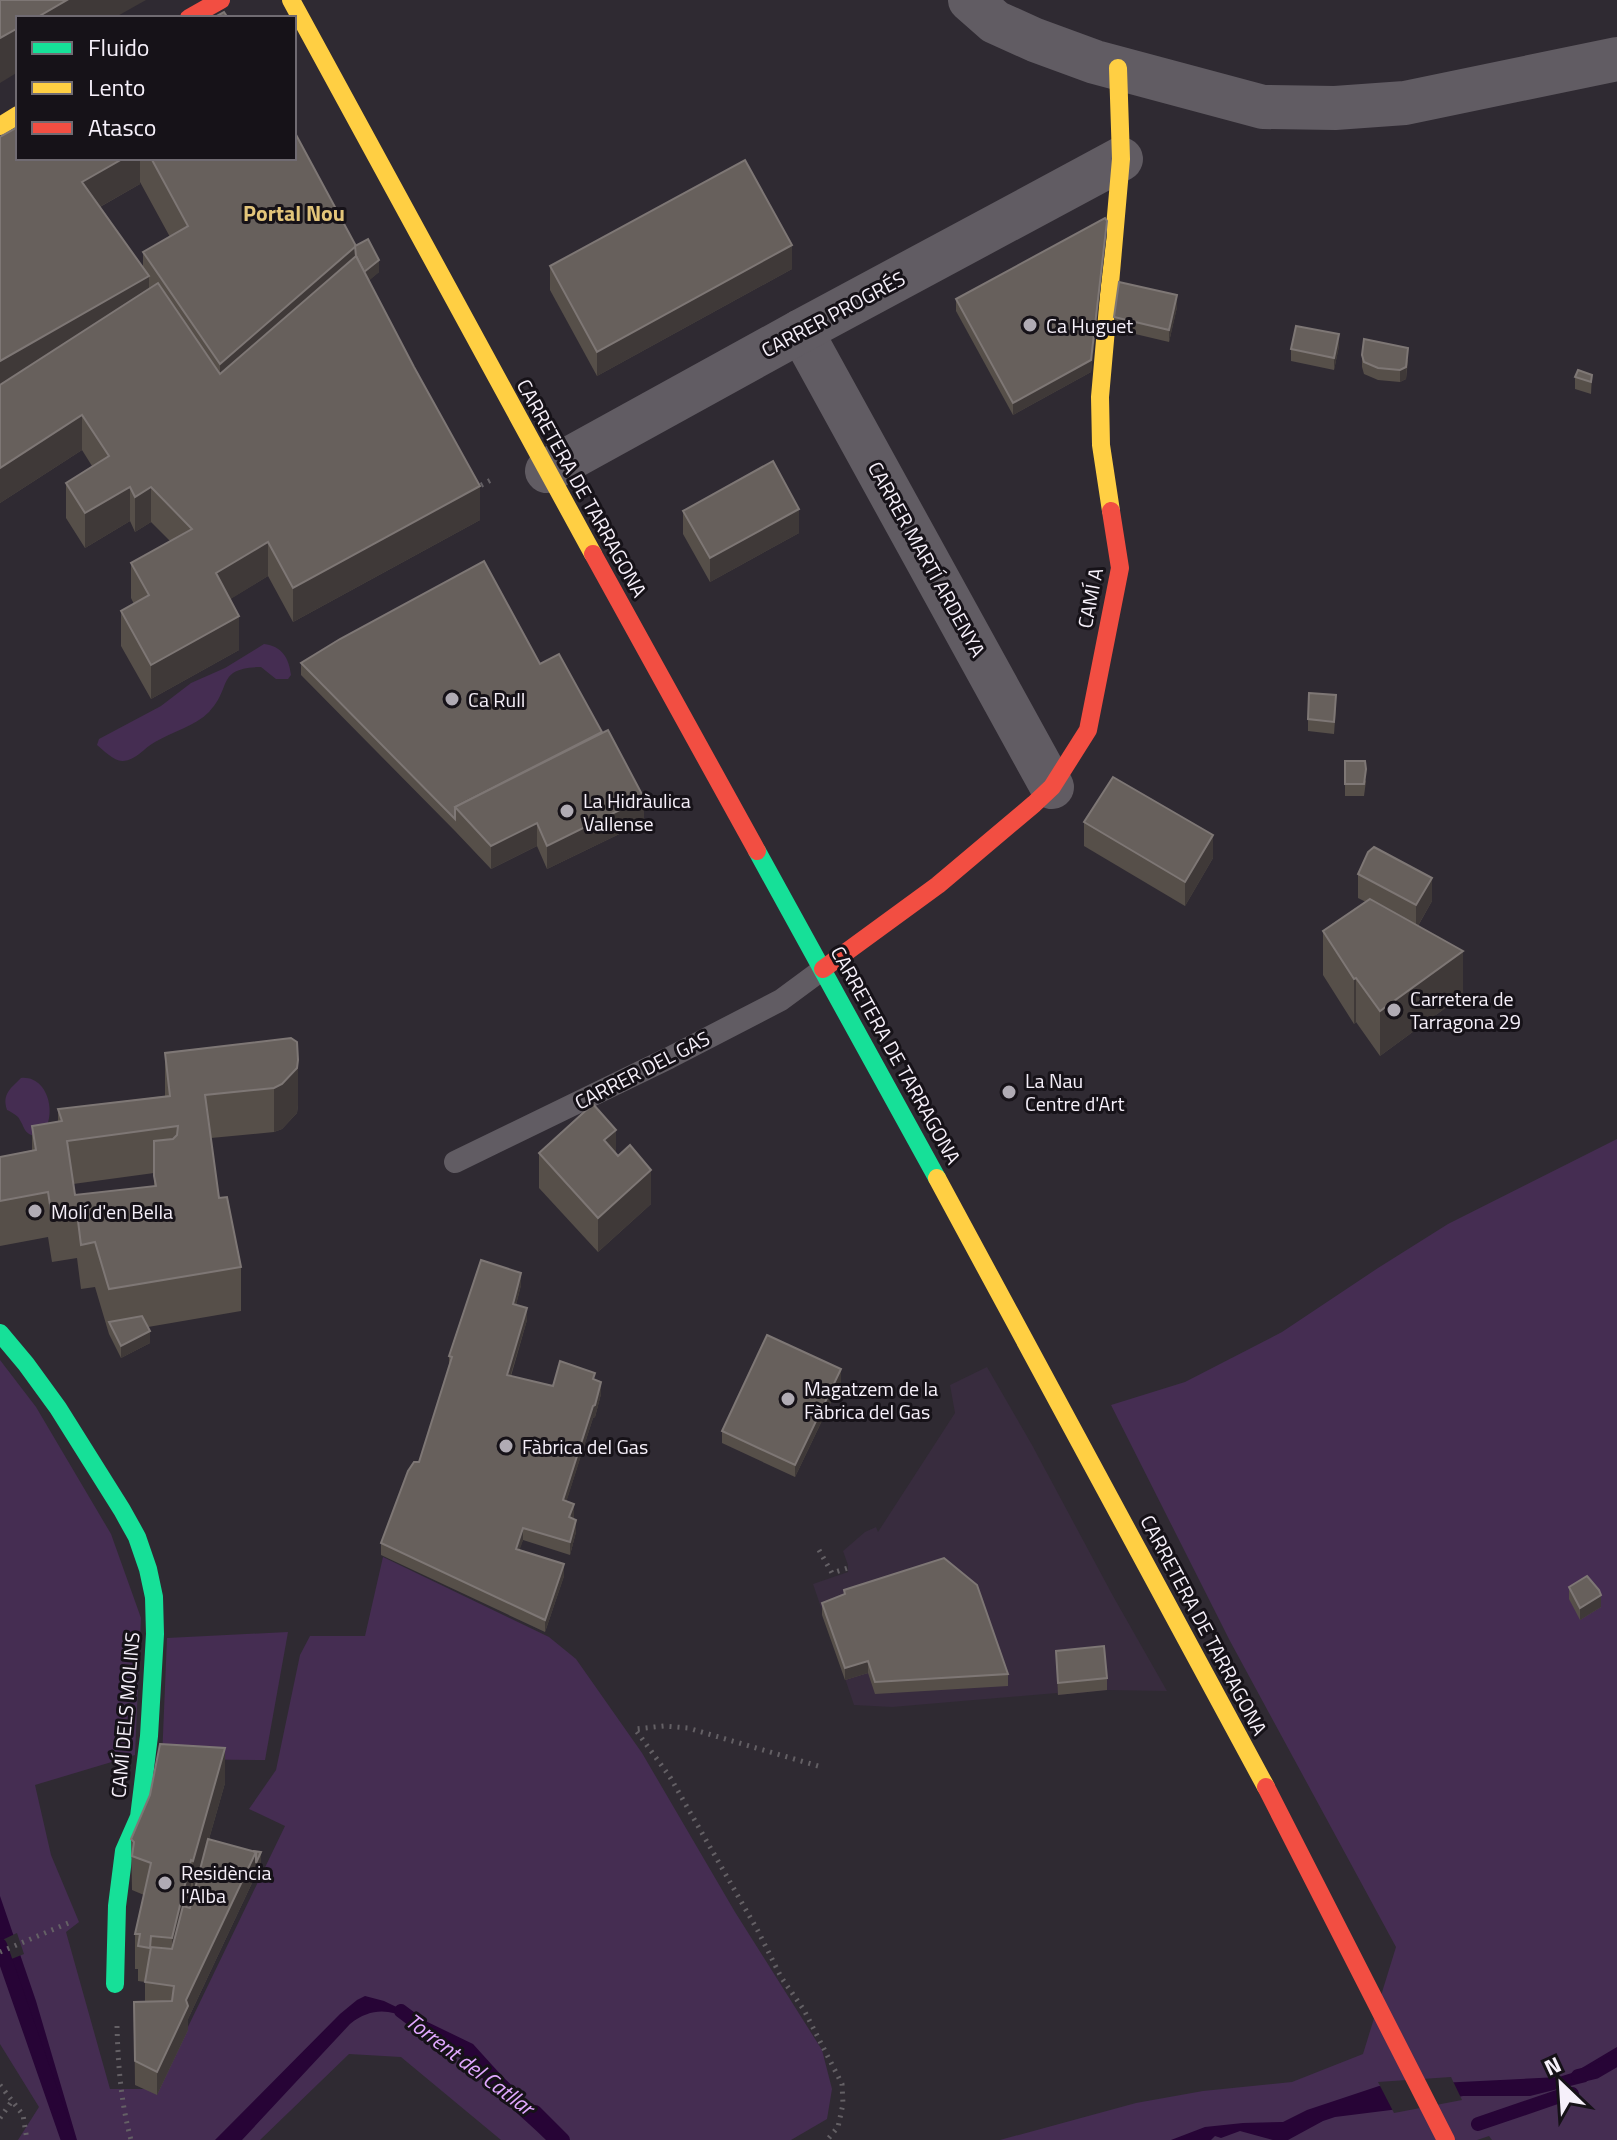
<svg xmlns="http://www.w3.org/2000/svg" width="1617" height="2140" font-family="'Titillium Web',sans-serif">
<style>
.built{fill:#382c3e}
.green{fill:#452d52}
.water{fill:#270436}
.pier{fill:#2f2a32}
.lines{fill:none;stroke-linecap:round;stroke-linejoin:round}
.stream{stroke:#270436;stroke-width:14}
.path{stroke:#646065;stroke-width:5;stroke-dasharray:2 6;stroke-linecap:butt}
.lane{stroke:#615c63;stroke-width:22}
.street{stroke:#615c63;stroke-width:44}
.fast{stroke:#16e098;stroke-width:18}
.slow{stroke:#ffcf43;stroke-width:18}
.jam{stroke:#f24e42;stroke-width:18}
.wall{fill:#564f49;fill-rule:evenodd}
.shaded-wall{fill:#3f3938}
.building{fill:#67605c;stroke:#7e7775;stroke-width:2;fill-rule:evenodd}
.poi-dot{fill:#b0abb4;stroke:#161218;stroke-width:3}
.labels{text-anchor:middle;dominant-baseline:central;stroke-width:6;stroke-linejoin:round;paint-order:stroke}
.street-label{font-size:20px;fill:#f6f0fa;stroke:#161218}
.poi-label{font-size:20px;fill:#f6f0fa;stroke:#161218;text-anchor:start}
.neighbourhood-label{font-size:22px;font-weight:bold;fill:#e3c57a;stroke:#161218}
.water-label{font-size:22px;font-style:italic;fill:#e1a8ff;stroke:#161218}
</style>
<rect width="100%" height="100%" fill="#2f2a32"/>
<path class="built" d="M 987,1367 L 1032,1445 L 1113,1596 L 1167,1691 L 1107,1690 L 1058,1695 L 1057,1693 L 892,1707 L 854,1705 L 813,1584 L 848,1572 L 848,1565 L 843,1551 L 865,1532 L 876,1527 L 878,1532 L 955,1413 L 950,1385 Z"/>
<g class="green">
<path d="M 264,644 C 282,646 289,658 291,675 L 288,679 L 276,679 L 261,667 C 215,668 233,687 209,712 C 195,726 172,732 155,742 C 144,748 136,760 123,761 C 115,762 103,750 97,745 L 99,739 L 161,706 L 191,683 L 225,668 Z"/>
<path d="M 21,1078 C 50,1075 59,1121 39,1137 C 22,1134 26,1128 18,1117 C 16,1115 10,1111 7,1110 C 2,1094 10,1089 21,1078 Z"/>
<path d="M 1617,1139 L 1617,2140 L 1492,2140 L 1489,2136 L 1477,2140 L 1000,2140 L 1136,2103 L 1203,2091 L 1292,2082 L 1363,2054 L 1396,1947 L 1230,1641 L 1111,1405 L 1185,1382 L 1282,1332 L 1378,1268 L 1448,1224 Z"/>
<path d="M 0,1360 L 36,1407 L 111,1534 L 141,1618 L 135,1755 L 35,1785 L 51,1855 L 79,1922 L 66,1932 L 110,2089 L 158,2089 L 285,1826 L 249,1809 L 276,1770 L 300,1655 L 310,1636 L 365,1636 L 383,1557 L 549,1637 L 576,1659 L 642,1753 L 735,1912 L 822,2050 L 832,2089 L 827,2119 L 791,2140 L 501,2140 L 401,2057 L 349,2054 L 260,2140 L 18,2140 L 39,2107 L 0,2044 Z"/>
<path d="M 288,1632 L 265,1760 L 162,1759 L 167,1638 Z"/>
</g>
<g class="water">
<path d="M 0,1896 L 36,2001 L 77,2140 L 73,2140 L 27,2005 L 0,1942 Z"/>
<path d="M 365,1996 L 384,2001 L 473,2044 L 502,2076 L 538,2111 L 558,2140 L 546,2140 C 530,2124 512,2110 497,2093 C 480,2075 462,2058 443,2043 C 414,2021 385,1996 350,2024 L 242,2140 L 215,2140 L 340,2014 L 357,2000 Z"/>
<path d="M 1617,2047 L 1617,2053 L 1586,2082 L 1530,2096 L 1463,2096 L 1391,2110 L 1335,2117 L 1323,2121 L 1288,2140 L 1273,2140 L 1240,2131 L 1221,2138 L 1215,2136 L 1211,2140 L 1171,2140 L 1205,2127 L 1243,2123 L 1283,2122 L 1307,2110 L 1379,2086 L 1559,2077 L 1575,2072 Z"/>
</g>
<g class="pier">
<path d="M 17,1933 L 24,1954 L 4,1962 L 0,1952 L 0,1941 Z"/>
<path d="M 1451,2077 L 1462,2100 L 1394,2113 L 1378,2082 Z"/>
</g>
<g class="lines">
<g class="stream">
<path d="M 0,1945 L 68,2140"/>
<path d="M 401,2011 L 442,2042"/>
<path d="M 1578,2076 L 1595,2072 L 1617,2059"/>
<path d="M 535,2112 L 563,2140"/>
<path d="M 1478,2124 L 1560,2096 L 1572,2094"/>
</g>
<g class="path">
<path d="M 474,489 L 491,480"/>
<path d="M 819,1550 L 832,1573 L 848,1568"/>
<path d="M 818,1766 L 688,1728 L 664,1726 L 635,1729 L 670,1777 L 758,1931 L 781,1977 L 804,2010 L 842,2084 L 843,2104 L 838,2127 L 827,2140"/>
<path d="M 0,1952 L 73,1921"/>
<path d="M 117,2026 C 118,2065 121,2103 131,2140"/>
<path d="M 0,2085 L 23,2115 L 27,2140"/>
<path d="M 0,2118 L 12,2101"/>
</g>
<path class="lane" d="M 455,1162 L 669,1058 L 781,1000 L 823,969"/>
<g class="street">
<path d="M 970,0 L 995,22 L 1035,40 L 1095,62 L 1263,107 L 1335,108 L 1405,103 L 1617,59"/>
<path d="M 801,331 L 1052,787"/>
<path d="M 547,471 L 801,331 L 1121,159"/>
</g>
<g class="fast">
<path d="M 757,851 L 937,1178"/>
<path d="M 0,1333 L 26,1364 L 58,1408 L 122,1510 L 137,1537 L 148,1569 L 154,1597 L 155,1634 L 149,1736 L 139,1817 L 124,1851 L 117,1906 L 115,1984"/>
</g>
<g class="slow">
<path d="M 291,0 L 593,554"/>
<path d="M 0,126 L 18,115"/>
<path d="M 1111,511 L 1101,445 L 1100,397 L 1121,159 L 1118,68"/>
<path d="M 937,1178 L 1266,1787"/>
</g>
<g class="jam">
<path d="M 189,18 L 221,0"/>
<path d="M 593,554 L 757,851"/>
<path d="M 823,969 L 938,885 L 1034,804 L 1052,787 L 1088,730 L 1120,568 L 1111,511"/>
<path d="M 1266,1787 L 1446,2140"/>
</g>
</g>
<g class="wall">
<path d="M 0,137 L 18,158 L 294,158 L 355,246 L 379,272 L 368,281 L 480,520 L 293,622 L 268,576 L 230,599 L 239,650 L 151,699 L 121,646 L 121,611 L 134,604 L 131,598 L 131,563 L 170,541 L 151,522 L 135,532 L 130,521 L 85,548 L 66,518 L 66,483 L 92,466 L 82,450 L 0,503 ZM 140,182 L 170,237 L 143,252 L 143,267 L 100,207 L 140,184 Z"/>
<path d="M 1107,233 L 1091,372 L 1013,415 L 956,311 L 956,299 Z"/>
<path d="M 550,266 L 792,269 L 597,376 L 550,290 Z"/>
<path d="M 1177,307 L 1169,342 L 1114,329 L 1114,317 Z"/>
<path d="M 1339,346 L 1334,370 L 1291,361 L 1291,349 Z"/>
<path d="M 1362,355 L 1408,360 L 1406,379 L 1400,382 L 1378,380 L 1364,374 L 1362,367 Z"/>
<path d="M 1592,375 L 1591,394 L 1575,389 L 1575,377 Z"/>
<path d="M 683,511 L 799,533 L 710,582 L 683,534 Z"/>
<path d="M 301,663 L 540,664 L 644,822 L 547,869 L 537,846 L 491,869 L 455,831 L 301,675 Z"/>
<path d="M 1336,707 L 1334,734 L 1308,731 L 1308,719 Z"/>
<path d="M 1345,761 L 1366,781 L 1364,796 L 1345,796 Z"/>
<path d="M 1084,822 L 1213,858 L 1185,906 L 1084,846 Z"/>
<path d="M 1358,874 L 1432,901 L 1418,926 L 1463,995 L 1380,1056 L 1356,1022 L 1354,1024 L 1323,975 L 1323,931 L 1366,902 L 1358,898 Z"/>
<path d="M 291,1038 L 298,1105 L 297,1113 L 282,1129 L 274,1132 L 211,1138 L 219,1198 L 241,1267 L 241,1311 L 148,1327 L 150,1343 L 121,1358 L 109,1334 L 95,1287 L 81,1289 L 77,1258 L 52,1262 L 48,1237 L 0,1246 L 0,1157 L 32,1150 L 32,1126 L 58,1122 L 58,1109 L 165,1096 L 165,1053 ZM 154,1173 L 154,1186 L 75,1195 L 73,1184 Z"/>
<path d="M 539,1153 L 616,1153 L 651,1204 L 598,1252 L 539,1188 Z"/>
<path d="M 521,1285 L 516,1305 L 527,1320 L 511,1376 L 553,1386 L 595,1379 L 601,1394 L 595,1417 L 593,1418 L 566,1502 L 574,1516 L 573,1519 L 576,1532 L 570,1555 L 523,1540 L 519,1550 L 564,1576 L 545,1632 L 381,1555 L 381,1543 L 419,1462 L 449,1365 L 449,1356 Z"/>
<path d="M 841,1381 L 795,1477 L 722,1443 L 722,1431 Z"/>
<path d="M 1569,1587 L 1601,1607 L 1580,1620 L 1569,1599 Z"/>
<path d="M 844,1590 L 1008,1674 L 1008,1686 L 875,1694 L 868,1673 L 845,1680 L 822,1615 L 822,1603 L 844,1595 Z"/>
<path d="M 1056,1651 L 1107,1678 L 1107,1690 L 1058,1695 Z"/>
<path d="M 225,1783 L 209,1839 L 261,1864 L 188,2019 L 188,2030 L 157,2095 L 135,2085 L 134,2002 L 145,2002 L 145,1982 L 138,1981 L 138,1969 L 135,1969 L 135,1934 L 144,1895 L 132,1890 L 131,1839 ZM 191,1895 L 193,1895 L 190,1908 L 188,1907 Z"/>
</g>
<g class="shaded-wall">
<path d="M 67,0 L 146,0 L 114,18 L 36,18 Z"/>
<path d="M 18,28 L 18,72 L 0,83 L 0,38 Z"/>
<path d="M 124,158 L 140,158 L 140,184 L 82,217 L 82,182 Z"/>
<path d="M 1107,221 L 1107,233 L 1091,372 L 1013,415 L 1013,403 Z"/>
<path d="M 792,245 L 792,269 L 597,376 L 597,352 Z"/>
<path d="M 356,246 L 379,260 L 379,272 L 220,408 L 220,364 Z"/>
<path d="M 149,276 L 149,311 L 0,396 L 0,361 Z"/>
<path d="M 1177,295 L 1177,307 L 1169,342 L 1169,330 Z"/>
<path d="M 1339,334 L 1339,346 L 1334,370 L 1334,358 Z"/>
<path d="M 1408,348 L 1406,379 L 1400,382 L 1400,370 Z"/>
<path d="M 82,415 L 82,450 L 0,503 L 0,468 Z"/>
<path d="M 480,486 L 480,520 L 293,622 L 293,588 Z"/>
<path d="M 130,487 L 130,521 L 85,548 L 85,513 Z"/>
<path d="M 151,487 L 151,522 L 135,532 L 135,497 Z"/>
<path d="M 799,509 L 799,533 L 710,582 L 710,558 Z"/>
<path d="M 268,542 L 268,576 L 216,608 L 216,573 Z"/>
<path d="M 239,616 L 239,650 L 151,699 L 151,665 Z"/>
<path d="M 644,798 L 644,822 L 547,869 L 547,846 Z"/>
<path d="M 537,823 L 537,846 L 491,869 L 491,846 Z"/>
<path d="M 1213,835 L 1213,858 L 1185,906 L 1185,882 Z"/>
<path d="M 1432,878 L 1432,901 L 1416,929 L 1416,905 Z"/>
<path d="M 1463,951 L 1463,995 L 1380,1056 L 1380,1011 Z"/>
<path d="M 1356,978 L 1356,1022 L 1354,1024 L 1354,979 Z"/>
<path d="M 298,1060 L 298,1105 L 297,1113 L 282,1129 L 274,1132 L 274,1088 Z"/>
<path d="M 616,1130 L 616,1164 L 604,1140 Z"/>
<path d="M 651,1170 L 651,1204 L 598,1252 L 598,1218 Z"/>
<path d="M 521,1273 L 521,1285 L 513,1316 L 513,1304 Z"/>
<path d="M 527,1308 L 527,1320 L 507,1387 L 507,1375 Z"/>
<path d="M 150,1331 L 150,1343 L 121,1358 L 121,1346 Z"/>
<path d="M 841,1369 L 841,1381 L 795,1477 L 795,1465 Z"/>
<path d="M 601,1382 L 601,1394 L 595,1417 L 593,1418 L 563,1512 L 563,1500 Z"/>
<path d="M 574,1504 L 574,1516 L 569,1529 L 569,1517 Z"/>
<path d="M 576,1520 L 576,1532 L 570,1555 L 570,1542 Z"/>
<path d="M 523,1528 L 523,1540 L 516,1561 L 516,1549 Z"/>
<path d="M 564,1564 L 564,1576 L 545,1632 L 545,1620 Z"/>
<path d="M 1601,1595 L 1601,1607 L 1580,1620 L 1580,1608 Z"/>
<path d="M 868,1661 L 868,1673 L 845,1680 L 845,1668 Z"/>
<path d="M 225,1748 L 225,1783 L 193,1895 L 193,1861 Z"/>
<path d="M 256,1852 L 261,1852 L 261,1864 L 188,2019 L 188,2030 L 157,2095 L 157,2072 L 186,2000 Z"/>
<path d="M 191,1860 L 191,1895 L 172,1973 L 172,1938 Z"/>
</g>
<g class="building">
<path d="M 0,0 L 67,0 L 36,18 L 18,18 L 18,28 L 0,38 Z"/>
<path d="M 224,12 L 228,18 L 213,18 Z"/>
<path d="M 18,127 L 18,158 L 124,158 L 82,182 L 149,276 L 0,361 L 0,137 Z"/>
<path d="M 294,131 L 356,246 L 220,364 L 143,252 L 188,226 L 151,158 L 294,158 Z"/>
<path d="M 745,160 L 792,245 L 597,352 L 550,266 Z"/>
<path d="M 1105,218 L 1107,221 L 1091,360 L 1013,403 L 956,299 Z"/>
<path d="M 368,239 L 379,260 L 364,272 L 356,256 L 355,246 Z"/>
<path d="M 356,256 L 414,367 L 480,486 L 293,588 L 268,542 L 216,573 L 239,616 L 151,665 L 121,611 L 149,595 L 131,563 L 192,529 L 151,487 L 135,497 L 130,487 L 85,513 L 66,483 L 109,456 L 82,415 L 0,468 L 0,385 L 158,283 L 220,374 Z"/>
<path d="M 1119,282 L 1177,295 L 1169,330 L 1114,317 Z"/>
<path d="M 1296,326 L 1339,334 L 1334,358 L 1291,349 Z"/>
<path d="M 1364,339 L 1408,348 L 1406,367 L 1400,370 L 1378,368 L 1364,362 L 1362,355 Z"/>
<path d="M 1578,370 L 1592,375 L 1591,382 L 1575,377 Z"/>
<path d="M 773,461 L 799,509 L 710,558 L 683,511 Z"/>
<path d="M 484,561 L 540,664 L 559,654 L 602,732 L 455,807 L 455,819 L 301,663 L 340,639 Z"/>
<path d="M 1309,693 L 1336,695 L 1334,722 L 1308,719 Z"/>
<path d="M 608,730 L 644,798 L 547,846 L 537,823 L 491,846 L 455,807 Z"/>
<path d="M 1345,761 L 1365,761 L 1366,769 L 1364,784 L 1345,784 Z"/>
<path d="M 1113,777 L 1213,835 L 1185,882 L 1084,822 Z"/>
<path d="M 1374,847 L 1432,878 L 1416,905 L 1358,874 L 1368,852 Z"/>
<path d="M 1370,899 L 1463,951 L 1380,1011 L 1356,978 L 1354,979 L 1323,931 Z"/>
<path d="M 291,1038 L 297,1042 L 298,1060 L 297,1068 L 282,1084 L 274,1088 L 205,1095 L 219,1198 L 227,1197 L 241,1267 L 109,1289 L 95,1242 L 81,1245 L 77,1213 L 52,1217 L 48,1192 L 0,1201 L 0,1157 L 36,1150 L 32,1126 L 62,1121 L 58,1109 L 170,1096 L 165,1053 ZM 178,1126 L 177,1135 L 173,1139 L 154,1141 L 154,1176 L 156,1186 L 75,1195 L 67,1141 Z"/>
<path d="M 593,1104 L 616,1130 L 604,1140 L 618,1156 L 630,1145 L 651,1170 L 598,1218 L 539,1153 Z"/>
<path d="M 481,1260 L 521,1273 L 513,1304 L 527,1308 L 507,1375 L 553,1386 L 560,1361 L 595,1373 L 593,1379 L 601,1382 L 595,1405 L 593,1406 L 563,1500 L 574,1504 L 569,1517 L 576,1520 L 570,1542 L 523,1528 L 516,1549 L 564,1564 L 545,1620 L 381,1543 L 408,1471 L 414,1462 L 419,1462 L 452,1357 L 449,1356 Z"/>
<path d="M 142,1316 L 150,1331 L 121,1346 L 109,1322 Z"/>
<path d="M 767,1335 L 841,1369 L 795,1465 L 722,1431 Z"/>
<path d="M 944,1558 L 977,1585 L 1008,1674 L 875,1682 L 868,1661 L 845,1668 L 822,1603 L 845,1594 L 844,1590 Z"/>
<path d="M 1587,1576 L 1599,1590 L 1601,1595 L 1580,1608 L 1569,1587 Z"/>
<path d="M 1104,1646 L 1107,1678 L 1058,1683 L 1056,1651 Z"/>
<path d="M 160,1744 L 225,1748 L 193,1861 L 191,1860 L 172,1938 L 151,1936 L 150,1948 L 138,1946 L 140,1934 L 135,1934 L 151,1863 L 132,1856 L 134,1842 L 131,1839 L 150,1795 Z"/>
<path d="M 208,1839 L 256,1852 L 186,2000 L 188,2006 L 157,2072 L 135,2061 L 134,2002 L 172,2001 L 174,1986 L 145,1982 L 151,1947 L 172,1949 L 183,1906 L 190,1908 Z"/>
<path d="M 253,1851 L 261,1852 L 256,1863 L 256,1852 Z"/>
</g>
<g class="poi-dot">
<circle cx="1030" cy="325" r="8"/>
<circle cx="452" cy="699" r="8"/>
<circle cx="567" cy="811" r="8"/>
<circle cx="1394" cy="1010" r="8"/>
<circle cx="1009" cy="1092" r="8"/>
<circle cx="35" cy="1211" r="8"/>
<circle cx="788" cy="1399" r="8"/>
<circle cx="506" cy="1446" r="8"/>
<circle cx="165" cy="1883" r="8"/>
</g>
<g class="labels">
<g class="street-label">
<text transform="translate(833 314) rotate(-28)">CARRER PROGRÉS</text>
<text transform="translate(582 488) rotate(61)">CARRETERA DE TARRAGONA</text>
<text transform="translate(927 559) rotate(61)">CARRER MARTÍ ARDENYA</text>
<text transform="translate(1090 598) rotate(-79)">CAMÍ A</text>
<text transform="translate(896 1055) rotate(61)">CARRETERA DE TARRAGONA</text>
<text transform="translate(642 1070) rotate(-27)">CARRER DEL GAS</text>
<text transform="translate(1204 1625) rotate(62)">CARRETERA DE TARRAGONA</text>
<text transform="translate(125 1715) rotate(-85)">CAMÍ DELS MOLINS</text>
</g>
<g class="poi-label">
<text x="1046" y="325">Ca Huguet</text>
<text x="468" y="699">Ca Rull</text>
<text x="583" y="800">La Hidràulica<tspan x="583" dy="23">Vallense</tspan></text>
<text x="1410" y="998">Carretera de<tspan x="1410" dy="23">Tarragona 29</tspan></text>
<text x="1025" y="1080">La Nau<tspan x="1025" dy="23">Centre d'Art</tspan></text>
<text x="51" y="1211">Molí d'en Bella</text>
<text x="804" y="1388">Magatzem de la<tspan x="804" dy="23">Fàbrica del Gas</tspan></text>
<text x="522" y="1446">Fàbrica del Gas</text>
<text x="181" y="1872">Residència<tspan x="181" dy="23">l'Alba</tspan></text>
</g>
<g class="neighbourhood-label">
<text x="294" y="213">Portal Nou</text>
</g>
<g class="water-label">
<text transform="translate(470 2064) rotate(37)">Torrent del Catllar</text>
</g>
</g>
<rect x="16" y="16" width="280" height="144" fill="#161218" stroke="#706b72" stroke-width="2"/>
<rect x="32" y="42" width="40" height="12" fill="#16e098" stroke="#706b72" stroke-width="2"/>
<text x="88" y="56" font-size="24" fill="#f6f0fa">Fluido</text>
<rect x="32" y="82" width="40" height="12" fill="#ffcf43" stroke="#706b72" stroke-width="2"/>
<text x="88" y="96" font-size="24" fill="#f6f0fa">Lento</text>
<rect x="32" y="122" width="40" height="12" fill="#f24e42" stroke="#706b72" stroke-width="2"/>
<text x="88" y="136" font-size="24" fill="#f6f0fa">Atasco</text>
<g transform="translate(1561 2084) rotate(335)" stroke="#161218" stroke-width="6" paint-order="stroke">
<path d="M0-6L14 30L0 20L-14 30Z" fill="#f6f0fa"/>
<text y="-12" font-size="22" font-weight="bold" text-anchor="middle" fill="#f6f0fa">N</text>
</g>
</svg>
